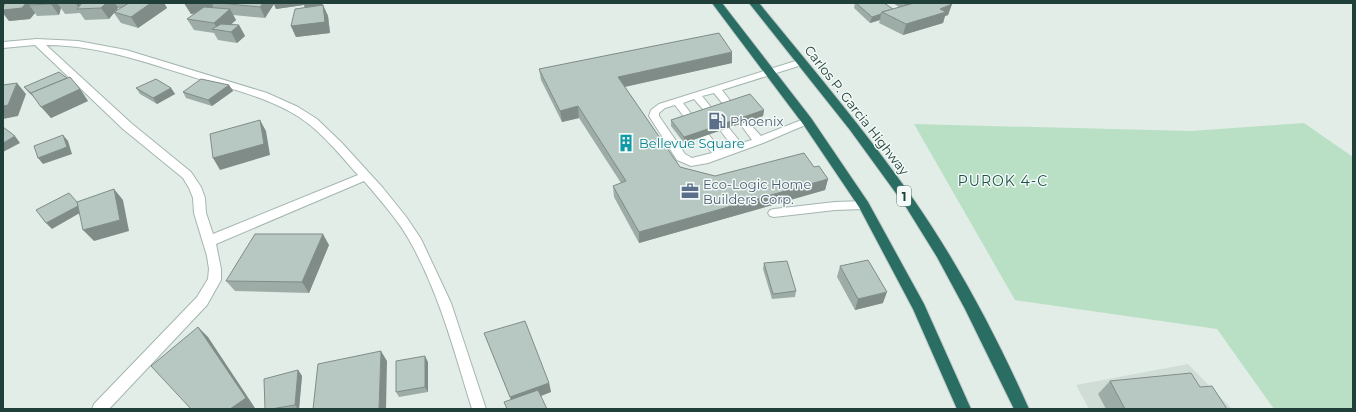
<svg xmlns="http://www.w3.org/2000/svg" width="1356" height="412" font-family="Montserrat,sans-serif">
<style>
.built{fill:#d0ddd7}
.green{fill:#b9e0c5}
.lines{fill:none;stroke-linecap:round;stroke-linejoin:round}
.lane-casing{stroke:#a4b5b0;stroke-width:2}
.street-casing{stroke:#a4b5b0;stroke-width:2}
.highway-casing{stroke:#c1c9c7;stroke-width:2}
.lane{fill:#fff;fill-rule:evenodd}
.street{fill:#fff;fill-rule:evenodd}
.highway{fill:#2a6e63;fill-rule:evenodd}
.wall{fill:#9daca7;fill-rule:evenodd}
.shaded-wall{fill:#808c88}
.building{fill:#b7c8c2;stroke:#808c88}
.labels{text-anchor:middle;dominant-baseline:central;stroke-width:3;stroke-linejoin:round;paint-order:stroke}
.shield{fill:#f2f9f6;stroke:#5f7771;stroke-width:1}
.shield-label{font-size:12px;font-weight:bold;fill:#203f38}
.street-label{font-size:13px;fill:#203f38;stroke:#f2f9f6}
.service-label{font-size:13px;fill:#4e5e75;stroke:#f2f9f6;text-anchor:start}
.culture-label{font-size:13px;fill:#0d838f;stroke:#f2f9f6;text-anchor:start}
.neighbourhood-label{font-size:14px;letter-spacing:1px;fill:#1a5348;stroke:#f2f9f6}
</style>
<rect width="100%" height="100%" fill="#e2ede8"/>
<path class="built" d="M 1188,364 L 1232,409 L 1089,409 L 1076,385 Z"/>
<path class="green" d="M 1304,123 L 1353,157 L 1353,409 L 1274,409 L 1217,329 L 1015,300 L 914,124 L 1191,131 Z"/>
<g class="lines">
<g class="lane-casing">
<g id="lane">
<path d="M 802,59 L 807,62 L 805,64 L 722,90 L 735,107 L 733,109 L 727,109 L 714,93 L 702,96 L 714,111 L 716,113 L 714,115 L 708,115 L 694,99 L 683,103 L 696,120 L 694,122 L 688,122 L 675,105 L 665,108 L 659,113 L 659,116 L 685,154 L 692,158 L 712,153 L 700,137 L 701,135 L 709,135 L 721,150 L 732,146 L 720,130 L 721,128 L 729,128 L 741,143 L 752,140 L 741,125 L 739,123 L 741,121 L 747,121 L 761,136 L 804,119 L 810,119 L 812,121 L 810,123 L 763,143 L 708,163 L 691,166 L 677,160 L 649,116 L 651,110 L 659,104 Z"/>
<path d="M 864,201 L 868,202 L 869,205 L 868,208 L 864,209 L 835,210 L 774,217 L 770,216 L 768,213 L 770,210 L 774,209 L 835,202 Z"/>
</g>
</g>
<g class="street-casing">
<path id="street" d="M 37,39 L 78,41 L 126,50 L 267,93 L 298,107 L 317,119 L 341,142 L 383,188 L 407,218 L 421,239 L 451,303 L 486,409 L 472,409 C 455,354 440,296 412,245 C 400,222 381,201 364,181 L 216,244 L 221,269 L 221,280 L 207,305 L 109,409 L 92,409 L 94,404 L 197,297 L 208,279 L 209,269 L 207,256 L 194,213 L 193,198 L 189,188 L 183,178 L 123,129 L 35,45 L 3,48 L 3,42 ZM 46,45 C 102,45 153,65 206,81 C 238,91 271,99 299,117 C 322,132 340,155 358,175 L 213,234 L 206,213 L 205,198 L 201,187 L 191,172 L 131,123 Z"/>
</g>
<g class="highway-casing">
<g id="highway">
<path d="M 712,3 L 722,3 L 811,118 L 868,202 L 924,304 L 971,409 L 957,409 L 913,309 L 859,207 L 803,124 Z"/>
<path d="M 749,3 L 759,3 C 812,68 866,131 914,200 C 959,265 997,337 1029,409 L 1014,409 L 965,309 L 937,257 L 906,207 L 850,130 Z"/>
</g>
</g>
<use href="#lane" class="lane"/>
<use href="#street" class="street"/>
<use href="#highway" class="highway"/>
</g>
<g class="wall">
<path d="M 5,3 L 164,3 L 167,8 L 138,28 L 121,23 L 114,13 L 109,19 L 85,20 L 80,13 L 65,14 L 61,8 L 59,15 L 37,16 L 35,13 L 30,19 L 9,21 L 3,13 L 3,7 ZM 118,8 L 121,8 L 115,12 Z"/>
<path d="M 184,3 L 322,3 L 328,16 L 330,33 L 296,37 L 291,26 L 305,8 L 304,5 L 276,9 L 274,4 L 265,18 L 233,15 L 236,20 L 231,24 L 239,25 L 245,36 L 237,43 L 218,40 L 214,33 L 194,30 L 187,19 L 195,13 L 191,14 Z"/>
<path d="M 855,3 L 884,3 L 893,9 L 899,7 L 893,3 L 950,3 L 952,4 L 948,15 L 945,16 L 943,23 L 903,35 L 879,23 L 880,20 L 870,23 L 854,8 Z"/>
<path d="M 732,63 L 625,87 L 680,167 L 715,176 L 814,167 L 828,179 L 825,190 L 639,243 L 614,197 L 613,186 L 621,183 L 579,118 L 562,122 L 541,80 L 539,69 Z"/>
<path d="M 229,85 L 233,91 L 212,106 L 186,98 L 183,92 Z"/>
<path d="M 24,87 L 80,89 L 88,101 L 51,118 L 36,99 L 29,93 Z"/>
<path d="M 136,88 L 171,88 L 175,94 L 157,104 L 140,94 Z"/>
<path d="M 764,110 L 763,116 L 684,143 L 671,126 L 671,120 Z"/>
<path d="M 329,245 L 309,293 L 235,291 L 226,281 Z"/>
<path d="M 764,263 L 796,291 L 795,297 L 772,299 L 763,269 Z"/>
<path d="M 840,266 L 883,303 L 855,310 L 837,277 Z"/>
<path d="M 484,333 L 549,383 L 551,392 L 511,400 Z"/>
<path d="M 428,362 L 428,392 L 399,397 L 396,392 Z"/>
<path d="M 298,370 L 302,376 L 299,409 L 265,409 Z"/>
<path d="M 1110,381 L 1200,387 L 1227,409 L 1106,409 L 1098,394 Z"/>
</g>
<g class="shaded-wall">
<path d="M 26,3 L 41,3 L 29,5 L 35,13 L 30,19 L 9,21 L 3,13 L 3,10 Z"/>
<path d="M 51,3 L 57,3 L 61,8 L 59,15 L 51,4 Z"/>
<path d="M 75,3 L 87,3 L 80,9 Z"/>
<path d="M 106,3 L 115,3 L 118,8 L 109,19 L 101,8 Z"/>
<path d="M 151,3 L 164,3 L 167,8 L 138,28 L 131,17 Z"/>
<path d="M 184,3 L 212,3 L 213,5 L 212,11 L 191,14 Z"/>
<path d="M 263,3 L 322,3 L 323,6 L 306,10 L 304,5 L 276,9 L 274,4 L 265,18 L 260,7 Z"/>
<path d="M 952,4 L 948,15 L 945,16 L 943,23 L 903,35 L 906,24 Z"/>
<path d="M 323,5 L 328,16 L 330,33 L 296,37 L 291,26 Z"/>
<path d="M 230,9 L 236,20 L 224,31 L 218,30 L 214,23 Z"/>
<path d="M 881,14 L 880,20 L 870,23 L 872,17 Z"/>
<path d="M 239,25 L 245,36 L 237,43 L 231,32 Z"/>
<path d="M 732,52 L 732,63 L 619,88 L 618,77 Z"/>
<path d="M 17,83 L 26,94 L 18,116 L 3,119 L 3,106 Z"/>
<path d="M 229,85 L 233,91 L 212,106 L 208,100 Z"/>
<path d="M 171,88 L 175,94 L 157,104 L 153,98 Z"/>
<path d="M 80,89 L 88,101 L 51,118 L 41,107 Z"/>
<path d="M 578,106 L 579,118 L 562,122 L 560,111 Z"/>
<path d="M 764,110 L 763,116 L 684,143 L 684,137 Z"/>
<path d="M 260,120 L 266,131 L 270,155 L 220,170 L 213,158 Z"/>
<path d="M 63,135 L 68,141 L 72,154 L 43,164 L 38,158 Z"/>
<path d="M 15,136 L 20,143 L 3,152 L 3,143 Z"/>
<path d="M 828,179 L 825,190 L 639,243 L 639,232 Z"/>
<path d="M 114,189 L 123,200 L 129,231 L 94,241 L 83,230 Z"/>
<path d="M 80,204 L 85,210 L 52,229 L 46,223 Z"/>
<path d="M 323,234 L 329,245 L 309,293 L 302,282 Z"/>
<path d="M 887,292 L 883,303 L 855,310 L 858,299 Z"/>
<path d="M 198,327 L 208,337 L 255,408 L 253,409 L 230,409 Z"/>
<path d="M 381,351 L 387,361 L 386,409 L 379,409 Z"/>
<path d="M 425,356 L 428,362 L 428,392 L 425,387 Z"/>
<path d="M 298,370 L 302,376 L 299,409 L 298,409 L 295,405 Z"/>
<path d="M 549,383 L 551,392 L 514,407 L 510,397 Z"/>
</g>
<g class="building">
<path d="M 5,3 L 26,3 L 22,8 L 3,10 L 3,7 Z"/>
<path d="M 31,3 L 51,3 L 51,4 L 29,5 Z"/>
<path d="M 82,3 L 106,3 L 101,8 L 77,9 Z"/>
<path d="M 129,3 L 151,3 L 131,17 L 114,12 Z"/>
<path d="M 219,3 L 263,3 L 260,7 Z"/>
<path d="M 856,3 L 884,3 L 893,9 L 882,12 L 881,14 L 872,17 Z"/>
<path d="M 904,3 L 914,3 L 907,5 Z"/>
<path d="M 914,3 L 950,3 L 952,4 L 940,9 L 946,12 L 906,24 L 882,12 Z"/>
<path d="M 323,5 L 325,22 L 291,26 L 295,9 Z"/>
<path d="M 204,7 L 230,9 L 214,23 L 187,19 Z"/>
<path d="M 221,24 L 239,25 L 231,32 L 212,29 Z"/>
<path d="M 719,33 L 732,52 L 618,77 L 680,167 L 715,176 L 804,153 L 814,167 L 819,166 L 828,179 L 639,232 L 613,186 L 626,181 L 578,106 L 560,111 L 539,69 Z"/>
<path d="M 59,72 L 67,78 L 31,93 L 32,94 L 24,87 Z"/>
<path d="M 70,77 L 80,89 L 41,107 L 31,93 Z"/>
<path d="M 156,79 L 171,88 L 153,98 L 136,88 Z"/>
<path d="M 201,79 L 229,85 L 208,100 L 183,92 Z"/>
<path d="M 17,83 L 8,105 L 3,106 L 3,85 Z"/>
<path d="M 750,94 L 764,110 L 684,137 L 671,120 Z"/>
<path d="M 260,120 L 264,144 L 213,158 L 210,134 Z"/>
<path d="M 3,127 L 15,136 L 3,143 Z"/>
<path d="M 63,135 L 67,147 L 38,158 L 34,146 Z"/>
<path d="M 114,189 L 120,220 L 83,230 L 77,202 Z"/>
<path d="M 69,193 L 77,202 L 78,206 L 46,223 L 36,210 Z"/>
<path d="M 255,234 L 323,234 L 302,282 L 226,281 Z"/>
<path d="M 868,260 L 887,292 L 858,299 L 840,266 Z"/>
<path d="M 787,261 L 796,291 L 773,294 L 764,263 Z"/>
<path d="M 525,321 L 549,383 L 510,397 L 484,333 Z"/>
<path d="M 198,327 L 246,398 L 230,409 L 191,409 L 151,366 Z"/>
<path d="M 381,351 L 379,409 L 313,409 L 318,364 Z"/>
<path d="M 425,356 L 425,387 L 396,392 L 396,361 Z"/>
<path d="M 298,370 L 295,405 L 271,409 L 265,409 L 264,379 Z"/>
<path d="M 1191,373 L 1200,387 L 1212,386 L 1227,409 L 1125,409 L 1110,381 Z"/>
<path d="M 538,390 L 547,409 L 507,409 L 504,402 Z"/>
</g>
<defs>
<g id="fuel-bare" transform="scale(1.38)"><path d="M-5.5-6h7V0h2V4h1.3V-2.5L3-4.5l.8-.8L6-3V5H2.5V1h-1V6h-7ZM-4.2-4.7v3.2H.2V-4.7Z" fill="#5c6f8a" stroke="#f2f9f6" stroke-width="2.5" paint-order="stroke"/></g>
<g id="building-bare" transform="scale(1.38)"><path d="M-4-6H4V6H1V3H-1V6H-4ZM-2.5-4.3h1.7v1.8h-1.7ZM.8-4.3h1.7v1.8H.8ZM-2.5-1h1.7V.8h-1.7ZM.8-1h1.7V.8H.8Z" fill="#0f9aa8" stroke="#f2f9f6" stroke-width="2.5" paint-order="stroke"/></g>
<g id="office-bare" transform="scale(1.38)"><path d="M-6-3h4V-5.5h4V-3h4V5H-6ZM-1-4.5V-3h2v-1.5ZM-6 0V1H6V0Z" fill="#5c6f8a" stroke="#f2f9f6" stroke-width="2.5" paint-order="stroke"/></g>
</defs>
<g fill-rule="evenodd">
<use href="#fuel-bare" x="717" y="121"/>
<use href="#building-bare" x="626" y="143"/>
<use href="#office-bare" x="690" y="191"/>
</g>
<g class="labels">
<rect class="shield" x="897" y="186" width="14" height="20" rx="3"/>
<g class="shield-label">
<text x="904" y="196">1</text>
</g>
<g class="street-label">
<text transform="translate(857 110) rotate(52)">Carlos P. Garcia Highway</text>
</g>
<g class="service-label">
<text x="730" y="121">Phoenix</text>
<text x="703" y="184">Eco-Logic Home<tspan x="703" dy="15">Builders Corp.</tspan></text>
</g>
<g class="culture-label">
<text x="639" y="143">Bellevue Square</text>
</g>
<g class="neighbourhood-label">
<text x="1003" y="181">PUROK 4-C</text>
</g>
</g>
<rect width="1356" height="412" fill="none" stroke="#203f38" stroke-width="8"/>
</svg>
